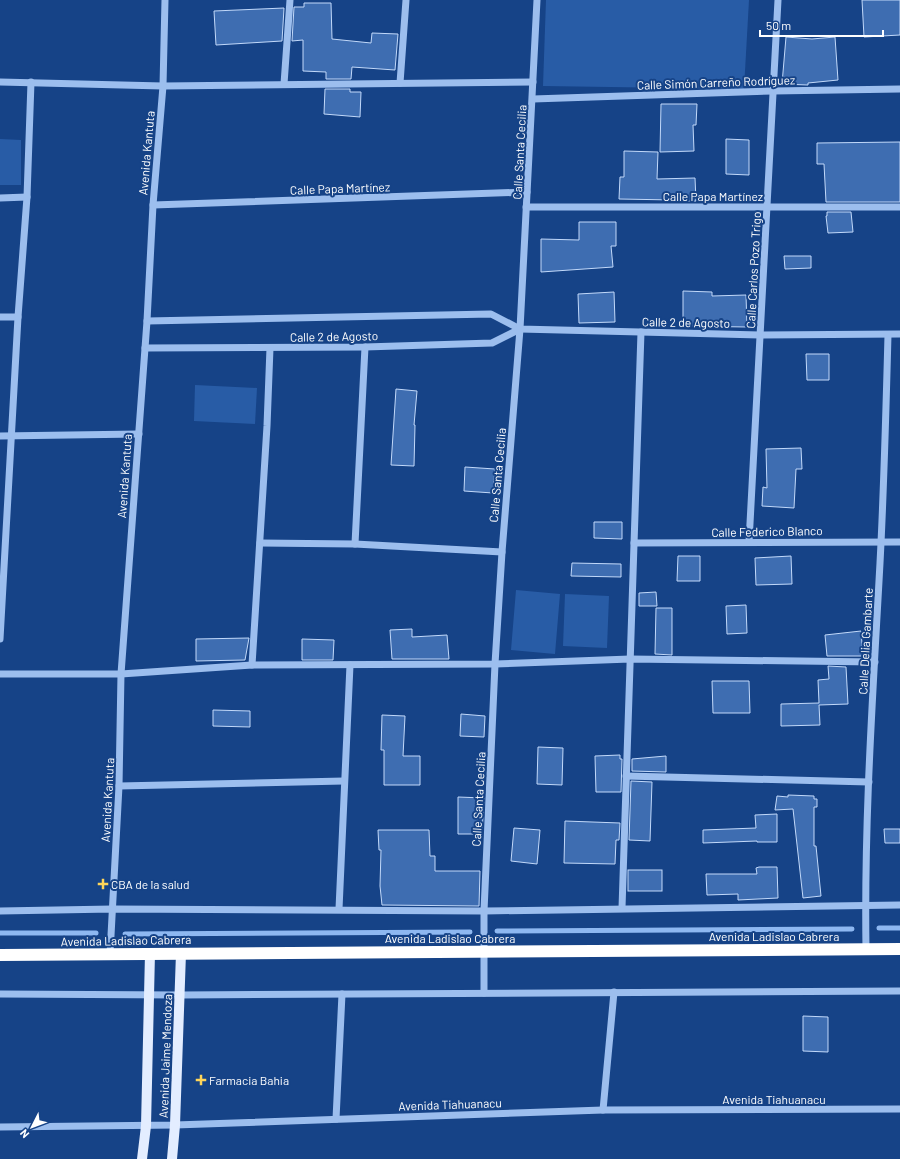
<svg xmlns="http://www.w3.org/2000/svg" width="900" height="1159" font-family="Barlow,sans-serif">
<style>
.green{fill:#285ca6}
.lines{fill:none;stroke-linecap:round;stroke-linejoin:round}
.stream{stroke:#8eb8f1;stroke-width:5}
.building{fill:#3e6db1;stroke:#c2d9fa}
.minor{stroke:#9cbeee;stroke-width:7}
.major{stroke:#e3edff;stroke-width:10}
.highway{stroke:#fff;stroke-width:12}
.poi-dot{fill:#ffd559;stroke:#164387;stroke-width:1.5}
.labels{text-anchor:middle;dominant-baseline:central;stroke-width:4;stroke-linejoin:round;paint-order:stroke}
.street-label{font-size:12px;fill:#fff;stroke:#164387}
.poi-label{font-size:12px;fill:#fff;stroke:#164387;text-anchor:start}
</style>
<rect width="100%" height="100%" fill="#164387"/>
<g class="green">
<path d="M 546,0 L 749,0 L 744,89 L 543,86 Z"/>
<path d="M 0,139 L 21,140 L 21,185 L 0,185 Z"/>
<path d="M 195,385 L 257,388 L 255,424 L 194,421 Z"/>
<path d="M 516,590 L 560,594 L 555,654 L 511,650 Z"/>
<path d="M 565,594 L 609,596 L 607,648 L 563,646 Z"/>
</g>
<g class="lines">
<g class="stream">
<path d="M 879,928 L 900,928"/>
<path d="M 497,931 L 852,929"/>
<path d="M 0,933 L 96,933"/>
<path d="M 125,934 L 470,932"/>
</g>
</g>
<g class="building">
<path d="M 862,0 L 900,0 L 900,35 L 864,37 Z"/>
<path d="M 304,3 L 331,3 L 332,39 L 371,43 L 372,33 L 398,34 L 395,70 L 352,67 L 351,79 L 326,79 L 326,72 L 303,71 L 303,40 L 292,41 L 294,7 L 304,7 Z"/>
<path d="M 284,8 L 282,41 L 216,45 L 214,11 Z"/>
<path d="M 786,37 L 812,39 L 835,37 L 838,80 L 808,83 L 808,85 L 782,84 Z"/>
<path d="M 325,89 L 350,89 L 350,92 L 361,92 L 360,117 L 324,114 Z"/>
<path d="M 661,104 L 697,104 L 696,125 L 693,125 L 694,151 L 660,152 Z"/>
<path d="M 726,139 L 749,140 L 749,175 L 726,174 Z"/>
<path d="M 900,142 L 900,202 L 826,202 L 824,164 L 817,164 L 817,143 Z"/>
<path d="M 624,151 L 658,152 L 657,179 L 695,178 L 696,201 L 674,201 L 674,200 L 619,199 L 620,177 L 624,177 Z"/>
<path d="M 827,212 L 851,212 L 853,232 L 828,233 L 826,216 L 827,216 Z"/>
<path d="M 579,222 L 616,222 L 616,246 L 611,246 L 613,267 L 541,272 L 541,239 L 579,240 Z"/>
<path d="M 784,256 L 811,256 L 811,268 L 785,269 Z"/>
<path d="M 683,291 L 712,292 L 712,296 L 746,295 L 747,327 L 683,326 Z"/>
<path d="M 614,292 L 615,322 L 579,323 L 578,294 Z"/>
<path d="M 806,354 L 829,354 L 829,380 L 807,380 Z"/>
<path d="M 396,389 L 417,391 L 414,425 L 415,425 L 414,466 L 391,465 Z"/>
<path d="M 801,448 L 802,469 L 796,469 L 794,508 L 762,506 L 763,487 L 767,488 L 766,449 Z"/>
<path d="M 465,467 L 495,469 L 493,493 L 464,491 Z"/>
<path d="M 594,522 L 622,522 L 622,539 L 594,538 Z"/>
<path d="M 678,556 L 700,556 L 700,581 L 677,581 Z"/>
<path d="M 791,556 L 792,584 L 756,585 L 755,558 Z"/>
<path d="M 572,563 L 621,564 L 621,577 L 571,576 Z"/>
<path d="M 656,592 L 657,606 L 639,606 L 639,593 Z"/>
<path d="M 746,605 L 747,633 L 727,634 L 726,606 Z"/>
<path d="M 656,608 L 672,608 L 672,655 L 655,654 Z"/>
<path d="M 412,629 L 412,637 L 447,635 L 449,659 L 392,659 L 390,630 Z"/>
<path d="M 861,631 L 863,656 L 827,656 L 825,635 Z"/>
<path d="M 249,638 L 245,660 L 196,661 L 196,639 Z"/>
<path d="M 302,639 L 334,640 L 333,660 L 302,660 Z"/>
<path d="M 828,666 L 846,667 L 848,704 L 819,705 L 820,725 L 781,726 L 781,704 L 819,703 L 818,680 L 829,679 Z"/>
<path d="M 712,681 L 749,681 L 750,713 L 713,713 Z"/>
<path d="M 213,710 L 250,711 L 250,727 L 213,726 Z"/>
<path d="M 461,714 L 485,716 L 484,737 L 460,736 Z"/>
<path d="M 382,715 L 405,716 L 403,756 L 420,756 L 420,785 L 384,785 L 384,750 L 381,750 Z"/>
<path d="M 538,747 L 563,748 L 562,785 L 537,784 Z"/>
<path d="M 620,755 L 620,759 L 622,759 L 621,792 L 596,792 L 595,756 Z"/>
<path d="M 666,756 L 666,772 L 632,771 L 632,759 Z"/>
<path d="M 631,781 L 652,782 L 650,841 L 629,840 Z"/>
<path d="M 788,795 L 814,796 L 814,799 L 817,799 L 817,807 L 814,807 L 814,846 L 816,846 L 821,896 L 803,898 L 793,809 L 775,810 L 777,796 L 788,797 Z"/>
<path d="M 458,797 L 484,798 L 482,834 L 458,834 Z"/>
<path d="M 777,814 L 777,842 L 757,842 L 757,841 L 703,843 L 703,830 L 756,828 L 755,815 Z"/>
<path d="M 565,821 L 620,823 L 619,840 L 616,840 L 615,864 L 564,863 Z"/>
<path d="M 514,828 L 540,830 L 537,864 L 511,861 Z"/>
<path d="M 884,829 L 900,829 L 900,843 L 885,843 Z"/>
<path d="M 378,830 L 429,830 L 430,856 L 435,856 L 435,871 L 480,871 L 479,906 L 382,905 L 380,886 L 381,850 L 379,850 Z"/>
<path d="M 759,867 L 777,867 L 778,898 L 738,900 L 738,894 L 707,895 L 706,874 L 757,874 L 756,868 Z"/>
<rect x="628" y="870" width="34" height="21"/>
<path d="M 803,1016 L 828,1017 L 828,1052 L 803,1051 Z"/>
</g>
<g class="lines">
<g class="minor">
<path d="M 0,82 L 163,86 L 533,82"/>
<path d="M 400,83 L 406,0"/>
<path d="M 284,84 L 290,0"/>
<path d="M 533,99 L 773,91 L 900,89"/>
<path d="M 0,198 L 27,197"/>
<path d="M 153,205 L 527,192"/>
<path d="M 526,207 L 900,207"/>
<path d="M 0,317 L 18,317"/>
<path d="M 147,321 L 491,314 L 520,329 L 760,335 L 900,334"/>
<path d="M 145,348 L 365,347 L 492,343 L 520,329"/>
<path d="M 0,436 L 139,434"/>
<path d="M 749,542 L 778,0"/>
<path d="M 260,543 L 355,544 L 502,552"/>
<path d="M 634,543 L 900,542"/>
<path d="M 355,544 L 365,347"/>
<path d="M 0,639 L 18,317 L 27,197 L 31,82"/>
<path d="M 252,665 L 267,426 L 270,348"/>
<path d="M 0,674 L 121,674 L 252,665 L 495,664 L 630,659 L 875,662"/>
<path d="M 626,776 L 869,782"/>
<path d="M 119,786 L 344,781"/>
<path d="M 622,908 L 641,332"/>
<path d="M 339,909 L 350,665"/>
<path d="M 0,911 L 112,909 L 484,911 L 900,905"/>
<path d="M 866,949 C 864,820 873,692 880,563 C 884,487 886,411 888,335"/>
<path d="M 110,954 L 119,786 L 121,674 L 147,321 L 153,205 L 163,86 L 165,0"/>
<path d="M 484,993 L 484,911 L 495,664 L 502,552 L 520,329 L 537,0"/>
<path d="M 0,994 L 180,995 L 900,991"/>
<path d="M 603,1110 L 614,992"/>
<path d="M 336,1119 L 342,994"/>
<path d="M 0,1127 L 175,1125 L 603,1110 L 900,1109"/>
</g>
<g class="major">
<path d="M 142,1159 L 146,1126 L 150,953"/>
<path d="M 172,1159 L 175,1125 L 181,953"/>
</g>
<path class="highway" d="M 0,955 L 900,949"/>
</g>
<g class="poi-dot">
<path d="M101 878h4v4h4v4h-4v4h-4v-4h-4v-4h4z"/>
<path d="M199 1074h4v4h4v4h-4v4h-4v-4h-4v-4h4z"/>
</g>
<g class="labels">
<g class="street-label">
<text transform="translate(716 82) rotate(-2)">Calle Simón Carreño Rodríguez</text>
<text transform="translate(519 152) rotate(-87)">Calle Santa Cecilia</text>
<text transform="translate(146 153) rotate(-85)">Avenida Kantuta</text>
<text transform="translate(340 188) rotate(-2)">Calle Papa Martínez</text>
<text x="713" y="196">Calle Papa Martínez</text>
<text transform="translate(753 270) rotate(-87)">Calle Carlos Pozo Trigo</text>
<text transform="translate(686 322) rotate(1)">Calle 2 de Agosto</text>
<text transform="translate(334 336) rotate(-1)">Calle 2 de Agosto</text>
<text transform="translate(497 475) rotate(-85)">Calle Santa Cecilia</text>
<text transform="translate(124 476) rotate(-86)">Avenida Kantuta</text>
<text transform="translate(767 531) rotate(-1)">Calle Federico Blanco</text>
<text transform="translate(865 641) rotate(-87)">Calle Delia Gambarte</text>
<text transform="translate(478 799) rotate(-87)">Calle Santa Cecilia</text>
<text transform="translate(107 800) rotate(-87)">Avenida Kantuta</text>
<text x="774" y="936">Avenida Ladislao Cabrera</text>
<text x="450" y="938">Avenida Ladislao Cabrera</text>
<text transform="translate(126 940) rotate(-1)">Avenida Ladislao Cabrera</text>
<text transform="translate(165 1056) rotate(-88)">Avenida Jaime Mendoza</text>
<text x="774" y="1099">Avenida Tiahuanacu</text>
<text transform="translate(450 1104) rotate(-2)">Avenida Tiahuanacu</text>
</g>
<g class="poi-label">
<text x="111" y="884">CBA de la salud</text>
<text x="209" y="1080">Farmacia Bahia</text>
</g>
</g>
<g transform="translate(32 1127) rotate(228)" stroke="#164387" stroke-width="3" paint-order="stroke">
<path d="M0-3L7 15L0 10L-7 15Z" fill="#ffffff"/>
<text y="-6" font-size="11" font-weight="bold" text-anchor="middle" fill="#ffffff">N</text>
</g>
<path d="M760 30v6h123v-6" fill="none" stroke="#ffffff" stroke-width="2"/>
<text x="766" y="30" font-size="12" fill="#ffffff" stroke="#164387" stroke-width="3" paint-order="stroke">50 m</text>
</svg>
